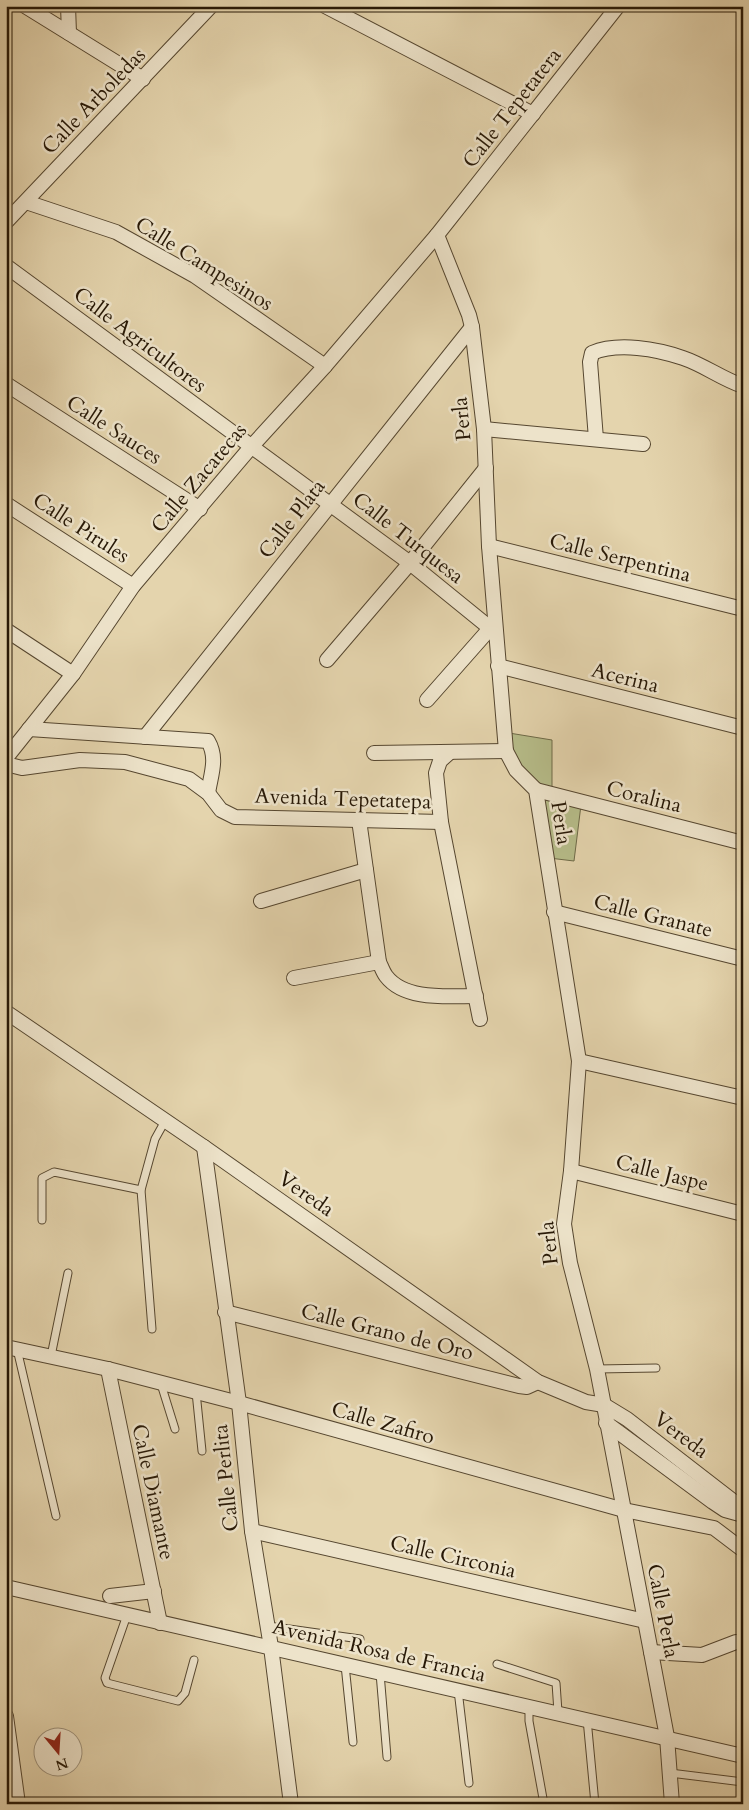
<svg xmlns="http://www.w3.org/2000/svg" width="749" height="1810" font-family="Cardo,serif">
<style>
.green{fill:#b6bc89;stroke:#6e6a48}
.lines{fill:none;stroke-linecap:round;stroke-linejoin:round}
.service-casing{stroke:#564730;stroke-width:9}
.minor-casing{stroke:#564730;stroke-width:16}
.service{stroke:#ede3ca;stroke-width:7}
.minor{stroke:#ede3ca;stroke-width:14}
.labels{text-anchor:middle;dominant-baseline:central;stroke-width:5;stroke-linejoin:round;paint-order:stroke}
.street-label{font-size:21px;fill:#271806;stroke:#ede3ca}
</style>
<rect width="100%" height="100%" fill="#e4d4ad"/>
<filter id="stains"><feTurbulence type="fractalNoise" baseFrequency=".004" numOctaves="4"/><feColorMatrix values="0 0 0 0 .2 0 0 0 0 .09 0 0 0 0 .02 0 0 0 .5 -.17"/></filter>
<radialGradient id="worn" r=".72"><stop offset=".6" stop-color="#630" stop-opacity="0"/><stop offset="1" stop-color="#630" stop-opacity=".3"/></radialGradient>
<g class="green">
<path d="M 509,733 L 552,740 L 552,791 L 536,786 L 518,768 Z"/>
<path d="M 539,794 L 581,805 L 574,861 L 549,858 Z"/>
</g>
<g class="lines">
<g class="service-casing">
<g id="service">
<path d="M 42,1220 L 42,1178 L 54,1172 L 141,1190"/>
<path d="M 152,1329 L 141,1190 L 155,1139 L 165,1121"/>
<path d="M 17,1349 L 56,1516"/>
<path d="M 51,1356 L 68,1273"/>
<path d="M 597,1369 L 656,1368"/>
<path d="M 161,1384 L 175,1429"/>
<path d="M 196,1392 L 202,1451"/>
<path d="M 127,1615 L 105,1678 L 107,1683 L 178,1701 L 185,1693 L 194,1660"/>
<path d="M 268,1626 L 360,1639"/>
<path d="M 497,1664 L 556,1683 L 558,1712"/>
<path d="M 345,1665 L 353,1742"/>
<path d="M 380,1673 L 387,1757"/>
<path d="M 458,1690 L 469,1783"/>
<path d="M 529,1706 L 529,1721 L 544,1804"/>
<path d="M 587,1719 L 595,1804"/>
<path d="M 670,1773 L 743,1782"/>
</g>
</g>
<g class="minor-casing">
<g id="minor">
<path d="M 25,6 L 143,79"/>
<path d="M 68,6 L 69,33"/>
<path d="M 325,6 L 533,114"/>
<path d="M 26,202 L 116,232 L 195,276 L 325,366"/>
<path d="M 6,222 L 211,6"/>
<path d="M 437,235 L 469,315 L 472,327 L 484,429 L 489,546 L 506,751 L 516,770 L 536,790 L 579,1061 L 571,1171 L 564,1224 L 570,1263 L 597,1369 L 651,1652 L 667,1737 L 672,1804"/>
<path d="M 6,266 L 410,563 L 490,628"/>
<path d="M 6,384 L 200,509"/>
<path d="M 484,429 L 643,444"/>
<path d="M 596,439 L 590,362 L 592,353 C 618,342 657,349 683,358 C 704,365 722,379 743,386"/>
<path d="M 6,504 L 133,586"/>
<path d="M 489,546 L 743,609"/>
<path d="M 6,630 L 73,674"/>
<path d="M 327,660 L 410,563 L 486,468"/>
<path d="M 498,666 L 743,728"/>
<path d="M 427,700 L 494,624"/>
<path d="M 29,729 L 208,741 C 218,758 211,774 208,793"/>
<path d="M 145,737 L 472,327"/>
<path d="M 450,752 L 440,761 L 436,773 L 441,822 L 480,1019"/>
<path d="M 374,753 L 506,751"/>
<path d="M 6,758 L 73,674 L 133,586 L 251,447 L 325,366 L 437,235 L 618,6"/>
<path d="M 6,764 L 22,768 L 80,760 L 125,762 L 189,779 L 208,793 L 221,810 L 235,817 L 441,822"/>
<path d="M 536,790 L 743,843"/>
<path d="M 359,820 L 379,962 C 381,966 383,972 386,976 C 405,1001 448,996 476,996"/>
<path d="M 261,901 L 366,870"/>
<path d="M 554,912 L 743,959"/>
<path d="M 294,978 L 379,962"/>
<path d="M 6,1012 L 204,1147 L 538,1382 L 586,1402 L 604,1405 L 627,1419 L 733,1501 L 741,1514"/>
<path d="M 579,1061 L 743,1098"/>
<path d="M 204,1147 L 239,1403 L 252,1531 L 271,1647 L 291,1804"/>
<path d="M 571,1171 L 743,1214"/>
<path d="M 225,1312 L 519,1386 L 527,1387 L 538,1382"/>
<path d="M 6,1347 L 108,1369 L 239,1403 L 624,1510 L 714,1528 L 743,1550"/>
<path d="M 108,1369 L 160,1623"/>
<path d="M 606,1423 L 713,1502 L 725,1510 L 743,1515"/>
<path d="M 252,1531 L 645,1621"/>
<path d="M 6,1587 L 743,1756"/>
<path d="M 110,1596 L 154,1591"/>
<path d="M 651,1652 L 702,1655 L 736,1642"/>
<path d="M 6,1716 L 18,1804"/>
</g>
</g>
<use href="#service" class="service"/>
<use href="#minor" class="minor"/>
</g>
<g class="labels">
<g class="street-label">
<text transform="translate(94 101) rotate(-46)">Calle Arboledas</text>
<text transform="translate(512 108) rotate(-52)">Calle Tepetatera</text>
<text transform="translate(204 264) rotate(32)">Calle Campesinos</text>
<text transform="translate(140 340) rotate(37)">Calle Agricultores</text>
<text transform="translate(462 419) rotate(-95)">Perla</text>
<text transform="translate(114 430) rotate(33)">Calle Sauces</text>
<text transform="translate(199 478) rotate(-50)">Calle Zacatecas</text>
<text transform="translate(292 519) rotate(-52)">Calle Plata</text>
<text transform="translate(81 528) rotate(33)">Calle Pirules</text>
<text transform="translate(408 538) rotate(38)">Calle Turquesa</text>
<text transform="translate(620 558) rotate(14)">Calle Serpentina</text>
<text transform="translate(625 678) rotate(14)">Acerina</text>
<text transform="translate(644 797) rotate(14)">Coralina</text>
<text transform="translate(343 799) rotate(2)">Avenida Tepetatepa</text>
<text transform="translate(561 823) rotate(81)">Perla</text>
<text transform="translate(653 916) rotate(14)">Calle Granate</text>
<text transform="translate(662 1173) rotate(14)">Calle Jaspe</text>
<text transform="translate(306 1194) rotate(35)">Vereda</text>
<text transform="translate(549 1243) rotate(-96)">Perla</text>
<text transform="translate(387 1332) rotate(14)">Calle Grano de Oro</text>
<text transform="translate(383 1423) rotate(16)">Calle Zafiro</text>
<text transform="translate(681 1435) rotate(37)">Vereda</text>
<text transform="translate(226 1478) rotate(-96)">Calle Perlita</text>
<text transform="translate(153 1492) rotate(78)">Calle Diamante</text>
<text transform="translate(453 1557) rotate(13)">Calle Circonia</text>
<text transform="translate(663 1611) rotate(79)">Calle Perla</text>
<text transform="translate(379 1651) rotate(13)">Avenida Rosa de Francia</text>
</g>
</g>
<rect width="749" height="1810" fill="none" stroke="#e4d4ad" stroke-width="25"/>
<rect x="8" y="8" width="734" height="1795" fill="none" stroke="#271806" stroke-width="2.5"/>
<rect x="12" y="12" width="724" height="1785" fill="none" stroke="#271806"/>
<g transform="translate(58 1752) rotate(162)"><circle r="24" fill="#ede3ca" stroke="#9e927c"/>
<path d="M0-4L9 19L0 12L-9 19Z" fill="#8f2418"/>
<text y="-8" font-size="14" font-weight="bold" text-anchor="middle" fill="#271806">N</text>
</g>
<rect width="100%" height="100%" filter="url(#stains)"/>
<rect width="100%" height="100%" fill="url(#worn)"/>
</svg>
